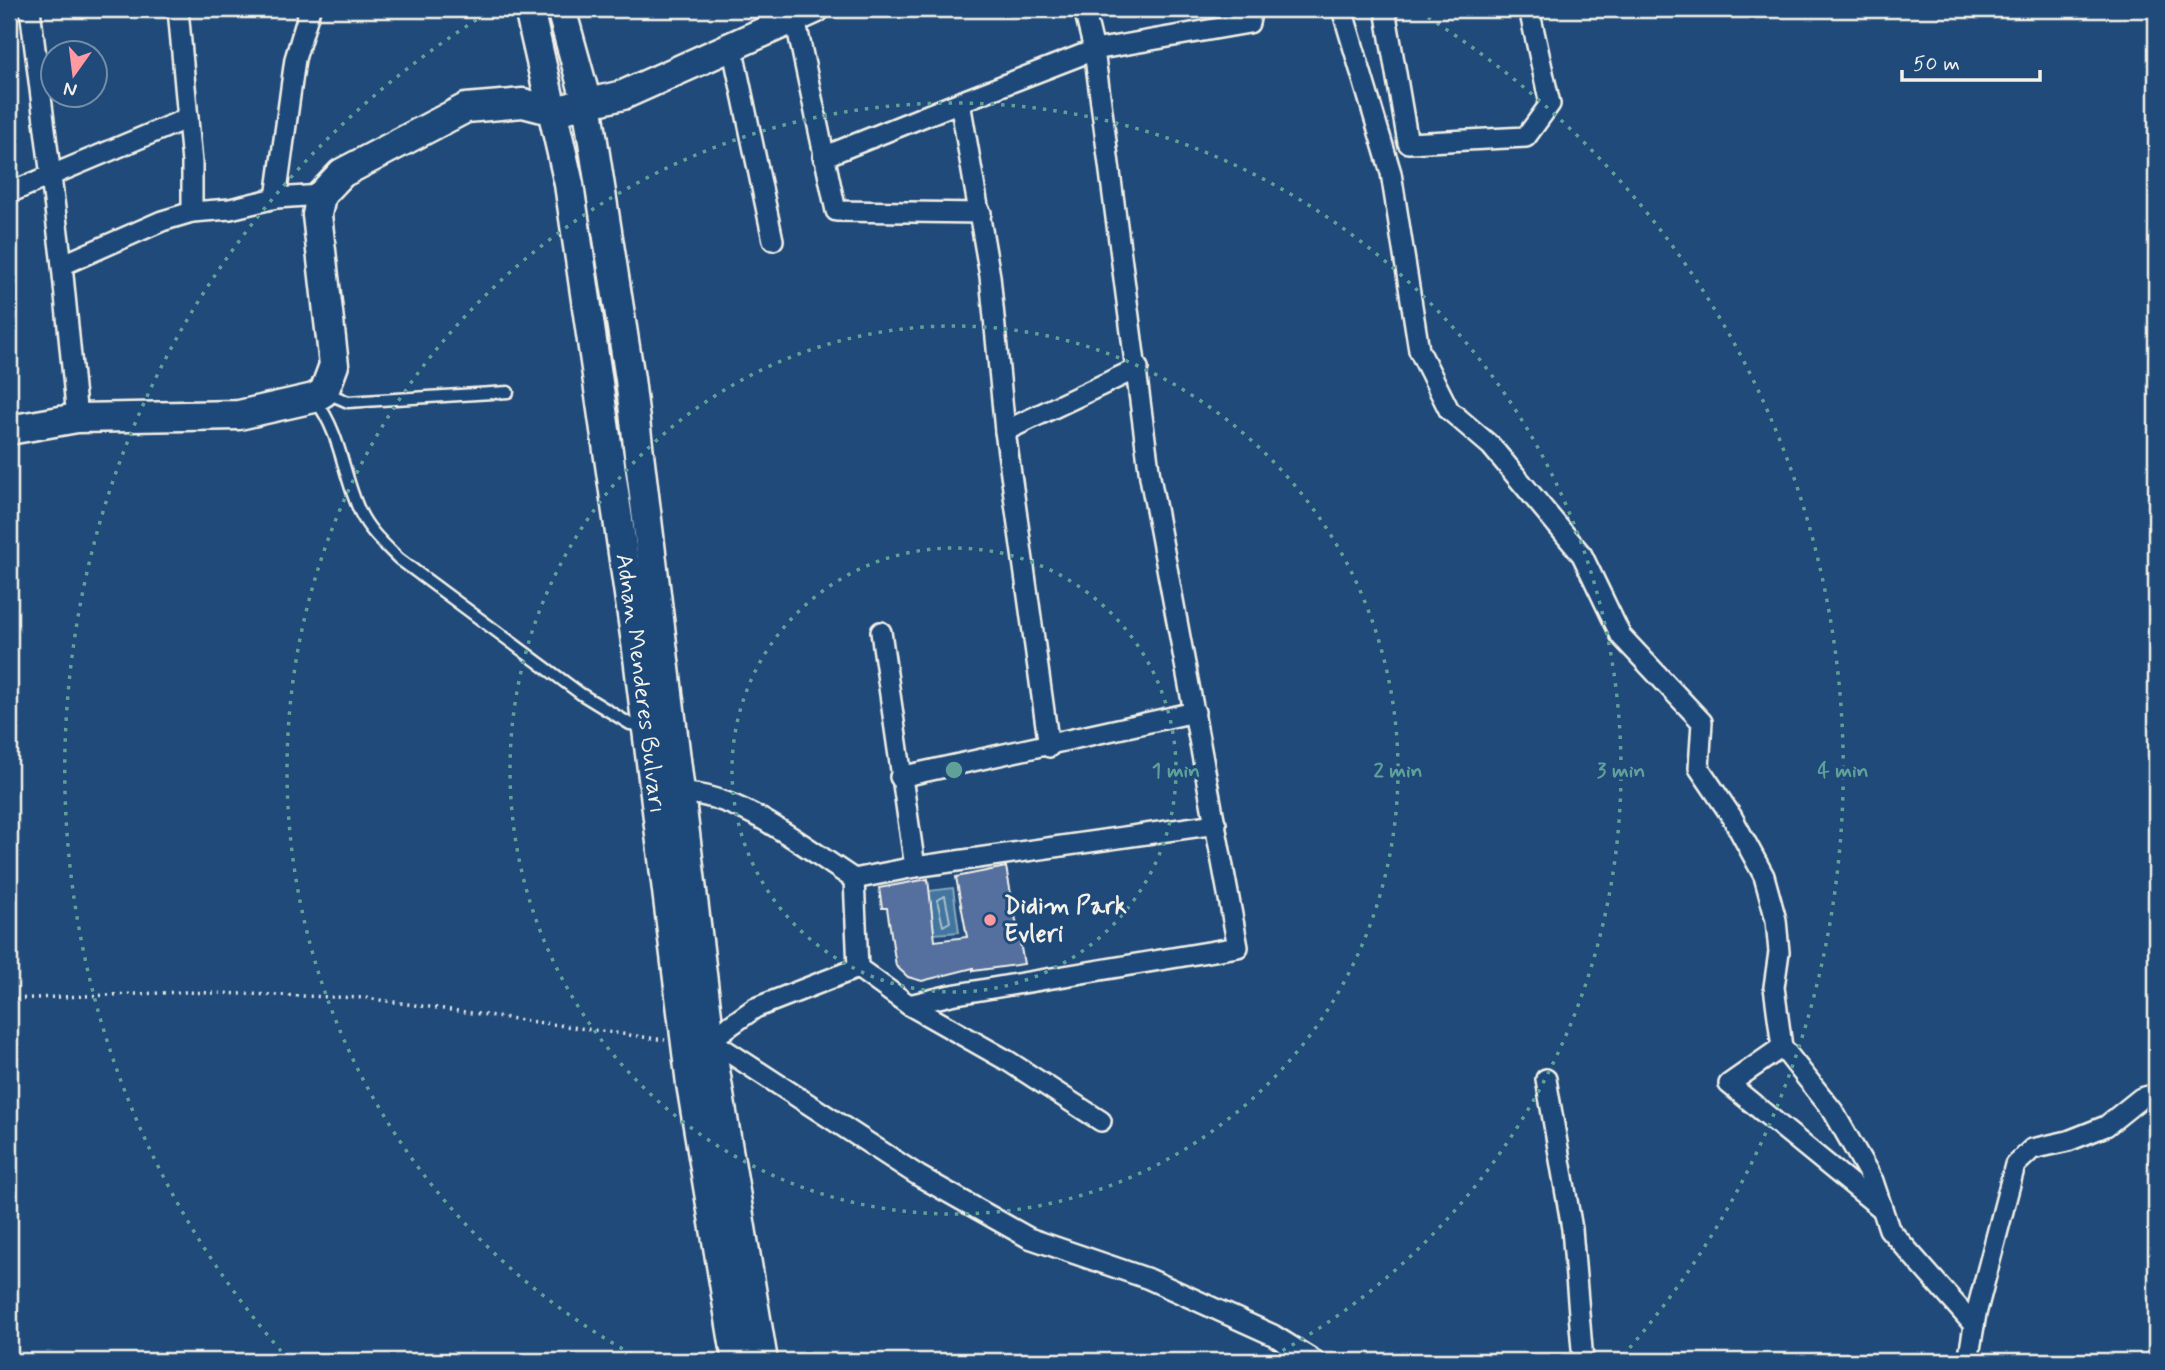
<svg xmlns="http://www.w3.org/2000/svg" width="2165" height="1370" font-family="Mynerve,sans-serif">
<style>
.water{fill:#42759f;stroke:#89a7bc;stroke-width:2}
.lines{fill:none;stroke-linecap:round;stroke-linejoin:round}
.shore{stroke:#adbfcb;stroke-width:2}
.building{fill:#546f9f;stroke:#f4f1e8;stroke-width:2}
.lane-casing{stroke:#f4f1e8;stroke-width:15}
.street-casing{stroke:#f4f1e8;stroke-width:24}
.secondary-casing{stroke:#f4f1e8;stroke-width:33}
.path{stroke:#f4f1e8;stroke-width:3.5;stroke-dasharray:2 5;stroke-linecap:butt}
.lane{stroke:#1f4a7a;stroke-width:10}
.street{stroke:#1f4a7a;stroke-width:19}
.secondary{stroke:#1f4a7a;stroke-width:28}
.ring{fill:none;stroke:#5fa199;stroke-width:3.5;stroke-dasharray:3.5 7}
.poi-dot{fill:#ff9aa2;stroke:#1f4a7a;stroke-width:2.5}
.labels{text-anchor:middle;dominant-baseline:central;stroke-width:6;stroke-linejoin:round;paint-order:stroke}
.street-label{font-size:24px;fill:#f4f1e8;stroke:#1f4a7a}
.poi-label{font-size:24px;font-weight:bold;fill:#f4f1e8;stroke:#1f4a7a;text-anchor:start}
.centre{fill:#5fa199;stroke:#1f4a7a;stroke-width:3.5}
.ring-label{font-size:21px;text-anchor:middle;font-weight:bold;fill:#5fa199;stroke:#1f4a7a;stroke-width:6;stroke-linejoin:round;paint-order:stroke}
</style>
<rect width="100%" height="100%" fill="#1f4a7a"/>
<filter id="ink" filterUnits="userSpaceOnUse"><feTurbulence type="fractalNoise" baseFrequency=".0143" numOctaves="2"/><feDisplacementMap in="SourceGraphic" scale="14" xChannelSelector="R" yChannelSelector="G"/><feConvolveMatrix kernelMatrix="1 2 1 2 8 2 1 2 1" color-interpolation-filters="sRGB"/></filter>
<g filter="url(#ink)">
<path class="water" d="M 953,888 L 959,932 L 934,934 L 929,891 Z"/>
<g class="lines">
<path class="shore" d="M 945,896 L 950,922 L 943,926 L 937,900 Z"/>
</g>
<path class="building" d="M 1006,867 L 1024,964 L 973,971 L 973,968 L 922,981 L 908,977 L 896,966 L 887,908 L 882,908 L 879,888 L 928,879 L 935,941 L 967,937 L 956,877 Z"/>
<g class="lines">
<g class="lane-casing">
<g id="lane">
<path d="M 325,392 L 348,402 L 508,392"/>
<path d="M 316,401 C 341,434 343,476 360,512 C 369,531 385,545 399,559 L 581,694 L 630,724 L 643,725"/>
</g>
</g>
<g class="street-casing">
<g id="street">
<path d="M 30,9 L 62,265 L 77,418"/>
<path d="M 178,9 L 192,163 L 192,212"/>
<path d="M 1342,9 L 1391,173 L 1419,350 L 1449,410 L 1491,446 L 1582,555 L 1621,636 L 1702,722 L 1699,768 L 1732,817 L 1764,876 L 1776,920 L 1779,952 L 1774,987 L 1782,1047 L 1833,1111 L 1873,1181 L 1889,1229 L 1974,1325"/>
<path d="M 1385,9 L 1408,143 L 1526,137 L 1550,104 L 1529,9"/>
<path d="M 795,18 L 836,211 L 981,213"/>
<path d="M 732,46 L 773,240"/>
<path d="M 823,157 L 960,102"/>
<path d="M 9,193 L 188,118"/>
<path d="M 276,198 L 295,59 L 310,9"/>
<path d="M 62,265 L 162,221 L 192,212 L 230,209 L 276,198 L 321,195"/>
<path d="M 1005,431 L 1138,368"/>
<path d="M 881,632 L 915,867"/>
<path d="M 1049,747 L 1005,431 L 990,276 L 960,102 L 1094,50 L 1249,23 L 1252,9"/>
<path d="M 900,777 L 1195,712"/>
<path d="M 681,793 C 739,793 806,848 854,879 L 915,867 L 1216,824"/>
<path d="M 854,879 L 858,968 L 909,1005 L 1008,1061 L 1101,1121"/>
<path d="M 858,968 L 755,1008 L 710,1040 L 919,1176 L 1029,1238 L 1149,1279 L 1273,1335 L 1315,1361"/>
<path d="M 909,1005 L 951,995 L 1238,947 L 1150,477 L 1094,50 L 1084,9"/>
<path d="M 1782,1047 L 1729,1084 L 1882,1209"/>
<path d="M 1546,1079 L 1572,1229 L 1583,1361"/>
<path d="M 1968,1361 L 1976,1314 L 2015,1165 L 2032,1149 L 2068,1141 L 2106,1126 L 2141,1098 L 2156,1094"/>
</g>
</g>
<g class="secondary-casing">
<g id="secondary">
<path id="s1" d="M 529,9 L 569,184 L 637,649 L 691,1084 L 737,1361"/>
<path d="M 561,9 L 587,103 L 630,379 L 710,1040 L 763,1361"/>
<path d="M 9,430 L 77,418 L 239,415 L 314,398 L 324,392 L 334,365 L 317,215 L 321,195 L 342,173 L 466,108 L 523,103 L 554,111 L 623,95 L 815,9"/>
</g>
</g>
<path class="path" d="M 9,999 L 185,992 L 365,998 L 665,1040"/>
<use href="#lane" class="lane"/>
<use href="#street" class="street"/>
<use href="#secondary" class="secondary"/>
</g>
</g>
<g class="ring">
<circle cx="954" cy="770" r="222"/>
<circle cx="954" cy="770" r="444"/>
<path d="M641 1359A667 667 0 1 1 1267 1359"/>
<path d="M288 1359A889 889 0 0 1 489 12M1419 12A889 889 0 0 1 1620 1359"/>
</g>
<circle class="poi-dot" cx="990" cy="920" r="7"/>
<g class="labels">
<g class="street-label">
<text stroke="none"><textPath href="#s1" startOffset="684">Adnan Menderes Bulvarı</textPath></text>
</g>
<g class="poi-label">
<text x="1004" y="906">Didim Park<tspan x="1004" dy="28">Evleri</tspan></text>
</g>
</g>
<circle cx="954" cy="770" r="10" class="centre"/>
<g class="ring-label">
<text x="1176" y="777">1 min</text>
<text x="1398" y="777">2 min</text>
<text x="1621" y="777">3 min</text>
<text x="1843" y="777">4 min</text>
</g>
<rect width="2165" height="1370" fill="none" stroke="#1f4a7a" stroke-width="35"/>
<rect x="18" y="18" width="2130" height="1335" fill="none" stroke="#f4f1e8" stroke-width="2.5" filter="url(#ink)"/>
<g transform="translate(74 74) rotate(194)"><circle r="33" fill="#1f4a7a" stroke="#748da6" stroke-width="2"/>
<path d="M0-5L12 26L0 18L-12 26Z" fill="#ff9aa2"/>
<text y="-10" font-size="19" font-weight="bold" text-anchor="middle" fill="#f4f1e8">N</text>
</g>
<path d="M1902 70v10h138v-10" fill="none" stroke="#f4f1e8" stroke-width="3.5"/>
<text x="1913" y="70" font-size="21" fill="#f4f1e8" stroke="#1f4a7a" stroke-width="5" paint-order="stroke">50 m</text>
</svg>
